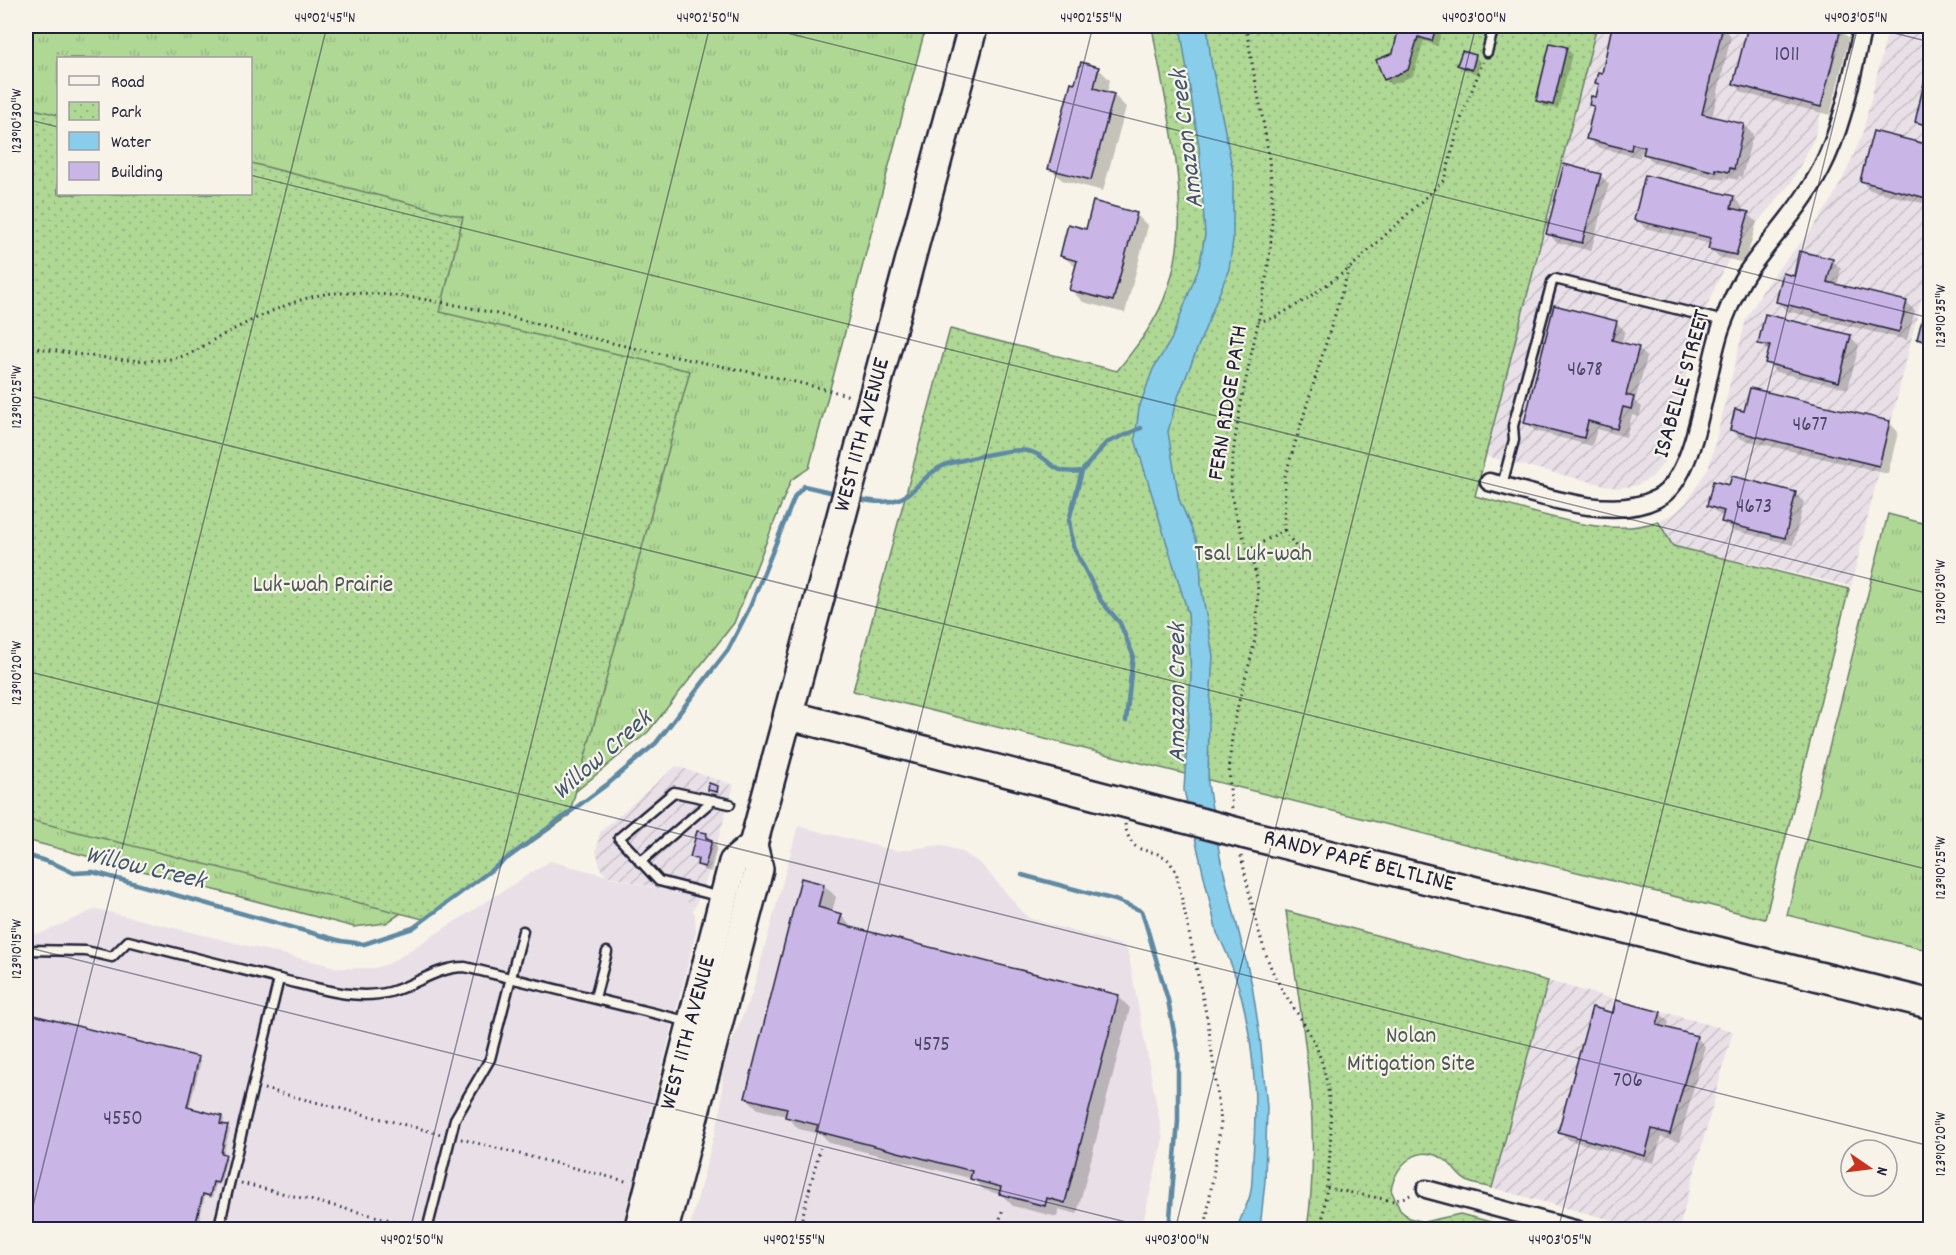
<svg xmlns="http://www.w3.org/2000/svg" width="1956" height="1255" font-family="Dekko,sans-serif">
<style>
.built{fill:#e9e0e7}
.industrial{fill:url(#industrial-furrows)}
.grass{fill:url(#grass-tufts);stroke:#687d68;stroke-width:1.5;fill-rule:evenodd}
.park{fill:url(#park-dots);stroke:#687d68;stroke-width:1.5}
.water{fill:#88cde9;stroke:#5f89a3;stroke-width:1.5}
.shadow{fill:#0003}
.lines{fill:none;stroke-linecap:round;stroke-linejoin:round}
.stream{stroke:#5f89a3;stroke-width:4.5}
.building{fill:#c9b5e6;stroke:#22223b;stroke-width:1.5}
.service-casing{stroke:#22223b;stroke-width:13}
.minor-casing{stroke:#22223b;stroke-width:21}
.primary-casing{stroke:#22223b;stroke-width:32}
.trunk-casing{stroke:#22223b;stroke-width:33}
.path{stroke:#22223b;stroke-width:3;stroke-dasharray:1.5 4.5;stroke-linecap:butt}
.service{stroke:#f7f3e8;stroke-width:8}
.minor{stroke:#f7f3e8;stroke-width:16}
.primary{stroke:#f7f3e8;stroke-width:27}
.trunk{stroke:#f7f3e8;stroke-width:28}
.trunk-bridge-casing{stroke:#22223b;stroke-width:33;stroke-linecap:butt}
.trunk-bridge{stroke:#f7f3e8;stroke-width:28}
.ticks{fill:none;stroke:#22223b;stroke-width:1.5;stroke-opacity:0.45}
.labels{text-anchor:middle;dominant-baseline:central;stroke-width:4.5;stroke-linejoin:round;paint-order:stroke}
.number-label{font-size:21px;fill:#4c4766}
.street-label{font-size:24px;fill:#22223b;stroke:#f7f3e8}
.park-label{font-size:24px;fill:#4c5956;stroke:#f7f3e8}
.water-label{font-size:26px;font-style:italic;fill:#41556f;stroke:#f7f3e8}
.neatline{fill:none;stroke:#22223b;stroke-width:2}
.ticks-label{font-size:15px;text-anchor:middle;fill:#22223b}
</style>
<defs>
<pattern id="industrial-furrows" width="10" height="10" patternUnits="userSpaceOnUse" patternTransform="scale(1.5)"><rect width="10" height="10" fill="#e9e0e7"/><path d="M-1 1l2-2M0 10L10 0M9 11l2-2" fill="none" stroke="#c8c0c7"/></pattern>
<pattern id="grass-tufts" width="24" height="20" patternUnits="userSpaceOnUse" patternTransform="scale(1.5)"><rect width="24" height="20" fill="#afd895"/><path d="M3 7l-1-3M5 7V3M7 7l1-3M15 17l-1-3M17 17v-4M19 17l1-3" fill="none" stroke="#96b981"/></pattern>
<pattern id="park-dots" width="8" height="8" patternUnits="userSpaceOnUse" patternTransform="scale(1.5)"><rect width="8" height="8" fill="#afd895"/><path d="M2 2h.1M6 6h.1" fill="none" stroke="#96b981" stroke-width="1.8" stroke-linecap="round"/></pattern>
</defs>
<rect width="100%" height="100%" fill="#f7f3e8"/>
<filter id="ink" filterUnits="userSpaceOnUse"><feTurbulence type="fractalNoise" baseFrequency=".0167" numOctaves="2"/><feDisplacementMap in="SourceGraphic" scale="12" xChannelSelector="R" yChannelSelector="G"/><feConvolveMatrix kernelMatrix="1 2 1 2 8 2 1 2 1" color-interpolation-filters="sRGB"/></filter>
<g filter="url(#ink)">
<g class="built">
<path d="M 798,826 L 897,851 L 940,845 L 961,851 L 981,864 L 1028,918 L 1124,946 L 1128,952 L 1163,1139 L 1142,1226 L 1151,1229 L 689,1230 L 721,1109 L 723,1064 L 752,993 Z"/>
<path d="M 550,861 L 681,895 L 691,904 L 695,915 L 696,932 L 621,1229 L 26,1230 L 26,931 L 39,934 L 96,909 L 340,968 L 375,968 L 390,963 Z"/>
</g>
<g class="industrial">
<path d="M 1597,26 L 1844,26 L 1814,139 L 1791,183 L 1748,233 L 1727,263 L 1711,296 L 1698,329 L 1665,461 L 1652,477 L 1635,486 L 1616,488 L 1485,456 Z"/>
<path d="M 1889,26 L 1930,26 L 1930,264 L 1851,586 L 1673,546 L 1658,521 L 1675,513 L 1686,503 L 1709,467 L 1746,319 L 1771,277 L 1810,232 L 1830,203 L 1847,170 L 1862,135 Z"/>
<path d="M 676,766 L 734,785 L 706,881 L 694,909 L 681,895 L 606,875 L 601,870 L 596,851 L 600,832 Z"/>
<path d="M 1548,981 L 1733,1031 L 1679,1229 L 1645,1229 L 1492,1188 Z"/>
</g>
<g class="grass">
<path d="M 26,26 L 926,26 L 809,468 L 791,480 L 734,623 L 648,732 L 524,834 L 386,923 L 354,927 L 26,840 ZM 58,58 L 250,58 L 250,194 L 58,194 Z"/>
<path d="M 1888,514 L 1930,525 L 1930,951 L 1787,915 Z"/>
</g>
<g class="park">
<path d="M 1152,26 L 1597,26 L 1475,496 C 1528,509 1607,541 1658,521 L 1673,546 L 1849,589 L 1765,919 L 853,691 L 950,329 L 1117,371 C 1137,346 1157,321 1167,291 C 1197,208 1165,110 1152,26 Z"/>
<path d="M 26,107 L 58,115 L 58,194 L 250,194 L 251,163 L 463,217 L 440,312 L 690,371 L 569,816 L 423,919 L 26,819 Z"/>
<path d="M 1286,911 L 1548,981 L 1492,1188 C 1485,1186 1476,1185 1469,1182 C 1458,1178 1454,1166 1445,1160 C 1419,1142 1396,1164 1391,1190 L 1400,1210 L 1409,1218 L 1424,1222 L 1460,1214 L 1518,1229 L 1307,1229 C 1323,1122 1301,1017 1286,911 Z"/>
</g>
<path class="water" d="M 1180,26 L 1207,26 L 1211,61 L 1233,171 L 1233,240 L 1229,269 L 1176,402 L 1168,432 L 1179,499 L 1200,549 L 1201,585 L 1213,656 L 1209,720 L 1208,784 L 1220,857 L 1252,985 L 1260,1037 L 1267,1107 L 1265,1181 L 1260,1229 L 1237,1229 C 1240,1217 1247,1207 1250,1195 C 1253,1184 1252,1170 1253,1158 C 1259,1085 1252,999 1217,933 L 1184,790 L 1191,676 L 1188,613 L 1135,439 L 1139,408 L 1153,369 L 1171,340 L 1199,267 L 1205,235 L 1199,146 Z"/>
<g class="shadow">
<path d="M 1400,26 L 1426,26 L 1435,28 L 1441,34 L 1437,46 L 1424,41 L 1413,76 L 1391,85 L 1385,80 L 1378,61 L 1394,54 Z"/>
<path d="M 1610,26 L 1714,26 L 1723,28 L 1731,36 L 1712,118 L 1744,126 L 1753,134 L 1742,177 L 1739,176 L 1738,180 L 1725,177 L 1724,180 L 1654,163 L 1644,153 L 1641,152 L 1640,158 L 1597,147 L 1588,138 L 1595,109 L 1590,104 L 1597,99 L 1600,87 L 1597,83 L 1603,75 L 1614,29 Z"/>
<path d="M 1749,26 L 1827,26 L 1840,29 L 1849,38 L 1830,115 L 1743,93 L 1735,84 Z"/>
<path d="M 1566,48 L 1572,54 L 1558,109 L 1543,106 L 1538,100 Z"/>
<path d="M 1475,57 L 1481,62 L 1477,74 L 1465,70 L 1459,65 Z"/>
<path d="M 1930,63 L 1930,132 L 1916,121 Z"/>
<path d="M 1098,68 L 1110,80 L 1107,93 L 1114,95 L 1126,107 L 1103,191 L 1062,180 L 1050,168 L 1076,85 Z"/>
<path d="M 1874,132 L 1930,147 L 1930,205 L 1870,190 L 1861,181 Z"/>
<path d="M 1600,175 L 1609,184 L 1591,251 L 1556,242 L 1548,233 Z"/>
<path d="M 1733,197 L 1742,206 L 1741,212 L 1748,214 L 1757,222 L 1745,263 L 1719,257 L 1710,248 L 1711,244 L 1645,228 L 1636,219 Z"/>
<path d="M 1136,214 L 1148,226 L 1125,313 L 1083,302 L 1071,290 L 1077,268 L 1061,255 L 1087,231 Z"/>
<path d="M 1832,260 L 1841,269 L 1837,285 L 1906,302 L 1915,311 L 1907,340 L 1787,311 L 1778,302 L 1795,277 Z"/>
<path d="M 1930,294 L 1930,346 L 1919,339 Z"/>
<path d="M 1616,322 L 1625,331 L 1621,344 L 1638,348 L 1647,357 L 1635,401 L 1642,407 L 1639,417 L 1632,415 L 1626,437 L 1597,429 L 1592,446 L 1535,431 L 1526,422 Z"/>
<path d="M 1850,337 L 1859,345 L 1848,389 L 1776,372 L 1767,363 L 1770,353 L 1760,343 Z"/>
<path d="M 1890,423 L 1898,432 L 1888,474 L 1741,439 L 1732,430 Z"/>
<path d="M 1730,487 L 1796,494 L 1804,502 L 1793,545 L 1732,530 L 1723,521 L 1724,516 L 1718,514 L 1709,506 Z"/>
<path d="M 718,787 L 719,794 L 709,790 Z"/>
<path d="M 707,835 L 717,847 L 711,872 L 704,870 L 691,856 Z"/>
<path d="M 824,885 L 836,897 L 832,912 L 841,915 L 853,929 L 1118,996 L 1130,1008 L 1077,1214 L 1059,1209 L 1057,1217 L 1013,1206 L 1002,1195 L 984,1190 L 973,1179 L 830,1143 L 821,1134 L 799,1129 L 786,1116 L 758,1109 L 746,1097 Z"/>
<path d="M 1660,1013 L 1669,1022 L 1667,1029 L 1696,1037 L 1705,1046 L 1679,1142 L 1661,1137 L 1654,1163 L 1569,1140 L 1560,1131 Z"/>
<path d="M 26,1015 L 201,1061 L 189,1109 L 222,1117 L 224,1119 L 223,1126 L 230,1129 L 223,1155 L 227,1158 L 220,1185 L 216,1184 L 212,1198 L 205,1196 L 197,1230 L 26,1230 Z"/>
</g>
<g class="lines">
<g class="stream">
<path d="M 1082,471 L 1069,520 L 1073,546 L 1101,601 L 1120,623 L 1133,655 L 1126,721"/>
<path d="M 856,498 C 919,515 912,472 954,462 C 973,458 1015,446 1032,452 C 1054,460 1049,475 1082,471 L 1106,443 L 1141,428"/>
<path d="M 26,855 L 55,864 L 74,873 L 93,872 L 341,941 L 364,944 L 413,928 L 609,783 L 656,743 L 728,650 L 750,607 L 795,496 L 804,486 L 839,494"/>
<path d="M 1022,875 L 1115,900 L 1142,911 L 1168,1000 L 1178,1053 L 1178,1121 L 1169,1230"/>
</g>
</g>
<g class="building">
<path d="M 1399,26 L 1436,27 L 1432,41 L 1418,37 L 1408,70 L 1384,80 L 1376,60 L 1393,53 Z"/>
<path d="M 1612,26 L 1723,26 L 1702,114 L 1744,124 L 1734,169 L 1730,168 L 1729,172 L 1716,169 L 1716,172 L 1643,154 L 1645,147 L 1632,144 L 1631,150 L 1586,139 L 1594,106 L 1589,105 L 1591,96 L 1596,97 L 1599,84 L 1595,83 L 1598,72 L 1602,73 Z"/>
<path d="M 1748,26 L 1841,28 L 1821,107 L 1733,84 Z"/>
<path d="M 1550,43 L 1567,47 L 1553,105 L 1536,101 Z"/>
<path d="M 1462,51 L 1476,55 L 1472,70 L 1457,65 Z"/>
<path d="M 1930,57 L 1930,126 L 1915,122 Z"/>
<path d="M 1081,62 L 1099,67 L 1094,88 L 1114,94 L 1091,180 L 1048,169 L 1071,82 L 1075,83 Z"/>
<path d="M 1873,131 L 1930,145 L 1930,199 L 1860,181 Z"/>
<path d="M 1564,164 L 1601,174 L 1582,243 L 1546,234 Z"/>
<path d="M 1645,175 L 1734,196 L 1731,208 L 1749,212 L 1736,255 L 1708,249 L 1711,238 L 1634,220 Z"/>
<path d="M 1093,201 L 1137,213 L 1113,301 L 1069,290 L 1077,261 L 1060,256 L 1068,224 L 1086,229 Z"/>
<path d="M 1799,251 L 1833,259 L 1827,282 L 1907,301 L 1899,332 L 1776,302 L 1783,273 L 1794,276 Z"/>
<path d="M 1930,289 L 1930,343 L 1917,339 Z"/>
<path d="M 1554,305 L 1617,321 L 1612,340 L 1639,347 L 1626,395 L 1634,397 L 1631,409 L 1623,407 L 1617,429 L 1588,421 L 1584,438 L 1524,423 Z"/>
<path d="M 1765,314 L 1851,335 L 1839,382 L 1765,363 L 1770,346 L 1758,344 Z"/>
<path d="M 1750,388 L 1890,421 L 1879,466 L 1730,430 L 1735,409 L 1744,411 Z"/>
<path d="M 1732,476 L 1796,492 L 1785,538 L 1721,522 L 1724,511 L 1707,506 L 1713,481 L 1729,485 Z"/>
<path d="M 709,783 L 718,786 L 717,792 L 708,790 Z"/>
<path d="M 697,831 L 707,833 L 706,838 L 712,840 L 705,867 L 697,865 L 698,859 L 690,857 Z"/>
<path d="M 801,878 L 824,884 L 818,907 L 842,914 L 839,924 L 1119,995 L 1065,1203 L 1047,1198 L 1045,1206 L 999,1194 L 1001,1187 L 970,1179 L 972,1171 L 816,1131 L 818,1125 L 785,1117 L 787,1108 L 745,1098 Z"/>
<path d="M 1616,1000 L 1661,1012 L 1657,1025 L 1697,1036 L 1670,1134 L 1652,1129 L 1645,1156 L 1558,1132 L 1592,1007 L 1613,1013 Z"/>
<path d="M 26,1013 L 199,1057 L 187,1107 L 222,1116 L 220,1124 L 228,1125 L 221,1153 L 226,1154 L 218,1183 L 213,1182 L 210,1196 L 203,1194 L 194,1230 L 26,1230 Z"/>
</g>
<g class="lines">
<g class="service-casing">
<g id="service">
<path d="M 1487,52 L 1494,26"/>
<path d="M 1502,485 L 1514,440 L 1513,426 L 1552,282 L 1555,279 L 1724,321"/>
<path d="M 640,862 L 713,800"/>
<path d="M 721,897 L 659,881 L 619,838 L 674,792 L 730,804"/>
<path d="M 26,950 L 86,951 L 112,957 L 128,941 L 279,979"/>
<path d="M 595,998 L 607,952"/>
<path d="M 218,1230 L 279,979 C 314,987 354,1001 390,992 C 416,985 437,967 465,967 L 690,1022"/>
<path d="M 427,1230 L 455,1119 L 490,1059 L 523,931"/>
</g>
</g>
<g class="minor-casing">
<g id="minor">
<path d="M 1489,482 C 1537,494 1610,522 1656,499 C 1699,479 1705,368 1722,325 C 1729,307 1738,284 1750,268 C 1774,235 1802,206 1821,169 C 1844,125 1852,73 1863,26"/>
<path d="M 1426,1189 L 1578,1230"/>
</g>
</g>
<g class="primary-casing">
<g id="primary">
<path d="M 638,1230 L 733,862 L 753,845"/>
<path d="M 664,1230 L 759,869 L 753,845 L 788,715"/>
</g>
</g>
<g class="trunk-casing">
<g id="trunk">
<path d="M 973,26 L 788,715 L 1179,817"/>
<path d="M 1244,834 L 1930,1004"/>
</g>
</g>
<g class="path">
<path d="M 1258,322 L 1276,317 L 1305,300 L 1349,269 L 1444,180 L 1463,113 L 1483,62"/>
<path d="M 26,347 C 69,351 143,369 183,356 C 194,353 205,345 215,339 C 246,323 302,293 337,293 C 434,291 531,324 625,346 C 700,363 776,375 850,396"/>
<path d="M 1284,530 L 1305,559"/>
<path d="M 1247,551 L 1284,530 L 1285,476 L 1349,269"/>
<path d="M 1232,808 C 1227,773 1230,739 1238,705 C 1245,676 1255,651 1257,621 C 1257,607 1259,593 1257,580 C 1251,546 1229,515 1231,479 C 1236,393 1268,310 1272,223 C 1275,156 1255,91 1246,26"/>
<path d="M 1125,824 C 1131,859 1149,845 1167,859 C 1170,861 1173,868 1176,871 L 1208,1023 L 1221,1122 L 1205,1230"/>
<path d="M 1241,856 C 1250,894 1257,934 1272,970 C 1285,1000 1308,1023 1319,1054 C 1339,1110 1329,1172 1321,1230"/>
<path d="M 264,1089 L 441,1134"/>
<path d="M 461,1139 L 629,1182"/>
<path d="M 241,1183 L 415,1226"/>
<path d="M 1327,1188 L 1394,1201 L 1413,1194"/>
<path d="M 799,1230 L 820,1148"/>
<path d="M 997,1230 L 1003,1208"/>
</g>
<use href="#service" class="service"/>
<use href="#minor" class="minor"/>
<use href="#primary" class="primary"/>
<use href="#trunk" class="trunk"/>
<g class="trunk-bridge-casing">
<path id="trunk-bridge" d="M 1179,817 L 1244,834"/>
</g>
<use href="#trunk-bridge" class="trunk-bridge"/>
</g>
</g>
<path class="ticks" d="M 759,26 L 1930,318M 1866,26 L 1930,42M 26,119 L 58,127M 250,175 L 1930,594M 26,395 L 1930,870M 26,671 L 1930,1146M 26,947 L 1158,1230M 26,1223 L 51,1230M 27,1230 L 327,26M 410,1230 L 710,26M 793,1230 L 1093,26M 1175,1230 L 1476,26M 1558,1230 L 1858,26"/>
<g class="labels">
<g class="number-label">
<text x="1787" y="56">1011</text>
<text x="1585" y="371">4678</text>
<text x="1810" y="426">4677</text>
<text x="1754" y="508">4673</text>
<text x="932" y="1046">4575</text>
<text x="1628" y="1082">706</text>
<text x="123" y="1120">4550</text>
</g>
<g class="street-label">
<text transform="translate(1683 384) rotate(-74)">ISABELLE STREET</text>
<text transform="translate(1229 403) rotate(-81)">FERN RIDGE PATH</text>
<text transform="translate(863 435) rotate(-75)">WEST 11TH AVENUE</text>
<text transform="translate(1359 862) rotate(14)">RANDY PAPÉ BELTLINE</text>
<text transform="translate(689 1033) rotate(-75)">WEST 11TH AVENUE</text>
</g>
<g class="park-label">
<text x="1253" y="555">Tsal Luk-wah</text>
<text x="323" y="586">Luk-wah Prairie</text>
<text x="1411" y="1037">Nolan<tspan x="1411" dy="28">Mitigation Site</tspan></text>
</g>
<g class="water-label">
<text transform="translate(1188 139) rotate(-97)">Amazon Creek</text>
<text transform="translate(1178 693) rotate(-90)">Amazon Creek</text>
<text transform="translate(603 756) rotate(-41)">Willow Creek</text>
<text transform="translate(145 869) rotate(13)">Willow Creek</text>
</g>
</g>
<rect width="1956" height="1255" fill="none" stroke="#f7f3e8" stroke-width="66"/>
<rect x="57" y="57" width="195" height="138" fill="#f7f3e8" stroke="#a29fa3" stroke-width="1.5"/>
<rect x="69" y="76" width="30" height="9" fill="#f7f3e8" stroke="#a29fa3" stroke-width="1.5"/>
<text x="111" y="87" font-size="18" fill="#22223b">Road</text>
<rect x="69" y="102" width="30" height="18" fill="url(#park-dots)" stroke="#a29fa3" stroke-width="1.5"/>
<text x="111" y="117" font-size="18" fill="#22223b">Park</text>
<rect x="69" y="132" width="30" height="18" fill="#88cde9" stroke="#a29fa3" stroke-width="1.5"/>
<text x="111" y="147" font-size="18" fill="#22223b">Water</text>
<rect x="69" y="162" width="30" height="18" fill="#c9b5e6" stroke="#a29fa3" stroke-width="1.5"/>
<text x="111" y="177" font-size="18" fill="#22223b">Building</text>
<g transform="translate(1869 1168) rotate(104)"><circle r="28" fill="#f7f3e8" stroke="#a29fa3" stroke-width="1.5"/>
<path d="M0-4.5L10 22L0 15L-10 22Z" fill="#c8321e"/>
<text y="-9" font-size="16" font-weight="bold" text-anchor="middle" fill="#22223b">N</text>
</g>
<rect x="33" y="33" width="1890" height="1189" class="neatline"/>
<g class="ticks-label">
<text x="325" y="22">44°02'45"N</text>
<text x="708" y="22">44°02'50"N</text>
<text x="1091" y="22">44°02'55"N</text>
<text x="1474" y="22">44°03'00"N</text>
<text x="1856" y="22">44°03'05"N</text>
<text transform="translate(16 121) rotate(-90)" y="5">123°10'30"W</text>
<text transform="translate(1940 316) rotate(-90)" y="5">123°10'35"W</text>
<text transform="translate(16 397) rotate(-90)" y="5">123°10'25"W</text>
<text transform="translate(1940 592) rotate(-90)" y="5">123°10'30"W</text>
<text transform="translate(16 673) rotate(-90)" y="5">123°10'20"W</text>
<text transform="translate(1940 868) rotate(-90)" y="5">123°10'25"W</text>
<text transform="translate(16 949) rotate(-90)" y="5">123°10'15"W</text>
<text transform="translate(1940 1144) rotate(-90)" y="5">123°10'20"W</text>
<text x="412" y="1244">44°02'50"N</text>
<text x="794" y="1244">44°02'55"N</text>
<text x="1177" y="1244">44°03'00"N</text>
<text x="1560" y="1244">44°03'05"N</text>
</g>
</svg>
